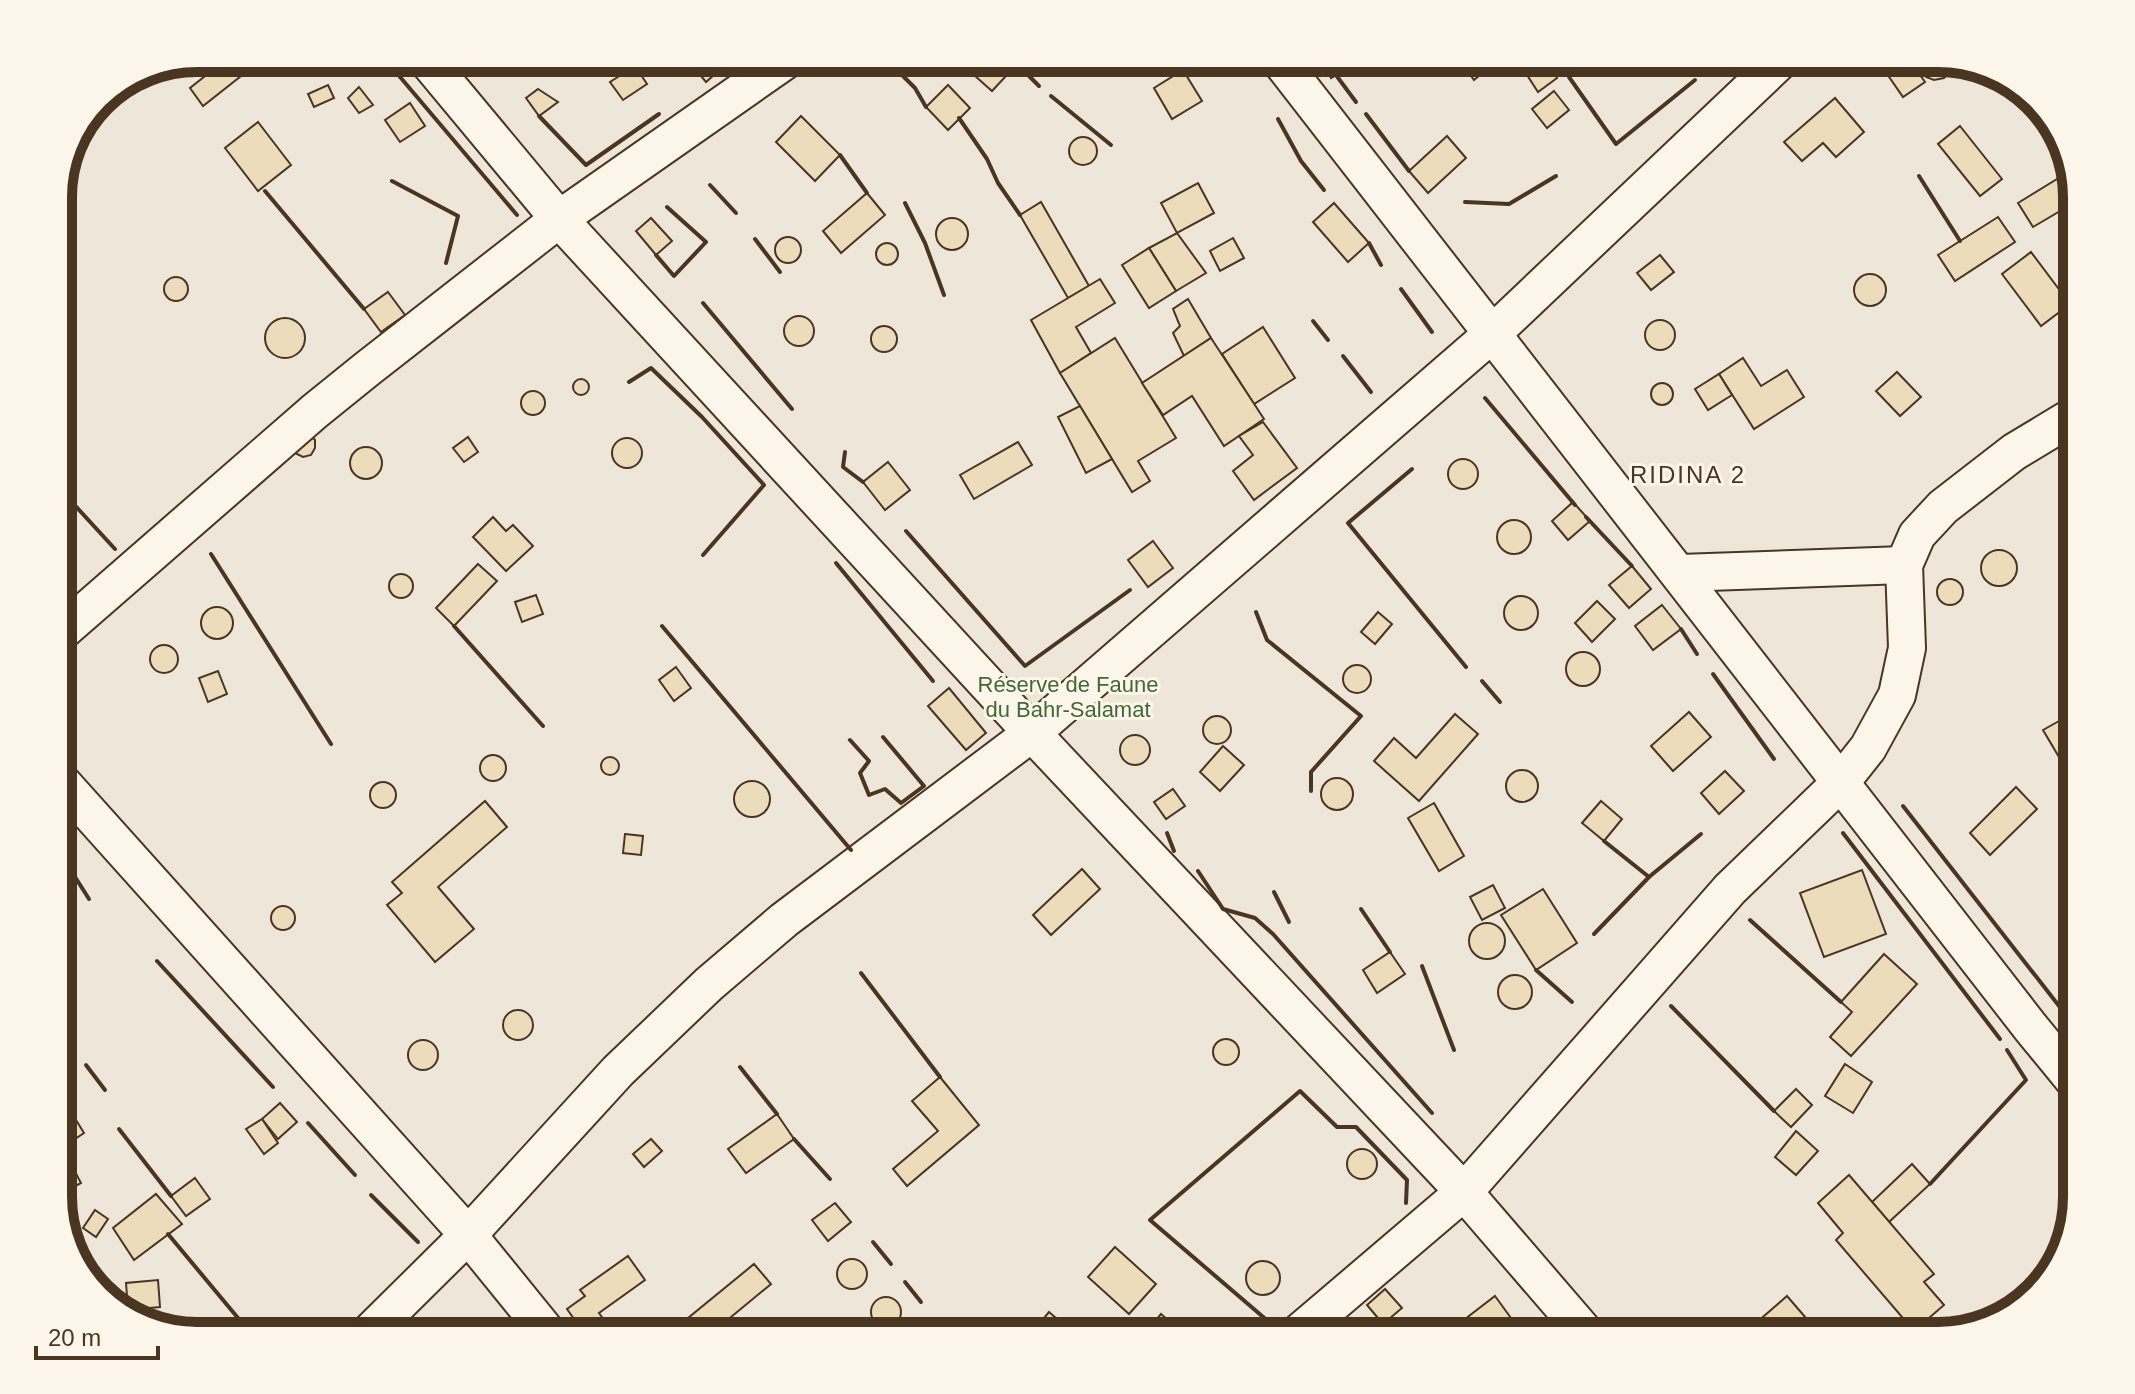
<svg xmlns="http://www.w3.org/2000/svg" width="2135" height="1394" font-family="Arial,sans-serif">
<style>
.green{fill:#ede6d9;stroke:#887966;stroke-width:2}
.building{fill:#ecdcbc;stroke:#4a3520;stroke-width:2}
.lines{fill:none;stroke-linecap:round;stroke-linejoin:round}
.minor-casing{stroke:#4a3520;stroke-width:40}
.minor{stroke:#fbf6e9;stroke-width:36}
.wall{stroke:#4a3520;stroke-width:4}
.labels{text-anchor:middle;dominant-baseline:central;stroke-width:6;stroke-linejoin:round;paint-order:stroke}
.park-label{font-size:22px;fill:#436837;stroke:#fbf6e9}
.neighbourhood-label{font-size:24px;letter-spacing:2px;fill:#4a3520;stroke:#fbf6e9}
.rim{fill:none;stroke:#4a3520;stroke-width:10}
</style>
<rect width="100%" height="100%" fill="#fbf6e9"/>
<path class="green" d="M 197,58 L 1938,58 L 2015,81 L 2059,128 L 2077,197 L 2077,1197 L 2054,1274 L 2007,1318 L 1938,1336 L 197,1336 L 120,1313 L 76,1266 L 58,1206 L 58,188 L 99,98 L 144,68 Z"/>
<g class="building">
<path d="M 228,58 L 264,58 L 203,106 L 190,88 Z"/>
<path d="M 686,58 L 727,58 L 730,61 L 706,82 Z"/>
<path d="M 1074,58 L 1099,58 L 1099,59 L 1097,67 L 1086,72 L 1079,70 L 1074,62 Z"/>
<path d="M 1321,58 L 1339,58 L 1345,70 L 1331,78 Z"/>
<path d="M 1466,58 L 1498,58 L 1499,59 L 1474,80 L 1461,62 Z"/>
<path d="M 1516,58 L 1544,58 L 1557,78 L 1538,92 Z"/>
<path d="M 1876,58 L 1908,58 L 1925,82 L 1903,97 Z"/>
<path d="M 1922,58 L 1938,58 L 1949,61 L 1947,74 L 1944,78 L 1934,80 L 1926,77 L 1921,69 Z"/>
<path d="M 990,60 L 1006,76 L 992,91 L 975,76 Z"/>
<path d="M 635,66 L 647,84 L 623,100 L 610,82 Z"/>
<path d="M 1183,70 L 1202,101 L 1172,119 L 1154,88 Z"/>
<path d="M 328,85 L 334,98 L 314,107 L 308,94 Z"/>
<path d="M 948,85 L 970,108 L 948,130 L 926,107 Z"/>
<path d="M 359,87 L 373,105 L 359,113 L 348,98 Z"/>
<path d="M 538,89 L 558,102 L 539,116 L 526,98 Z"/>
<path d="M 1554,91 L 1569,110 L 1547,128 L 1532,109 Z"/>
<path d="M 1835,98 L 1864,132 L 1836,157 L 1823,143 L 1802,161 L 1784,142 Z"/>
<path d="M 410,103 L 425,126 L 400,142 L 385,120 Z"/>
<path d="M 801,116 L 840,155 L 815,181 L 776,142 Z"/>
<path d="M 258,122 L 291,165 L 258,191 L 225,148 Z"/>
<path d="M 1960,126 L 2002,179 L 1980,196 L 1938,144 Z"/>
<path d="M 1447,136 L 1466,158 L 1428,193 L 1409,171 Z"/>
<circle cx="1083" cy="151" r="14"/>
<path d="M 2070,171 L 2077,201 L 2033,227 L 2018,203 Z"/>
<path d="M 1198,183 L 1214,213 L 1177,233 L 1161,203 Z"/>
<path d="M 867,193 L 885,215 L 841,253 L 823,231 Z"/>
<path d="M 1041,202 L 1089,286 L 1068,298 L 1020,215 Z"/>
<path d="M 1334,203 L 1369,243 L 1348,262 L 1313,222 Z"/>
<path d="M 1998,217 L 2015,242 L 1955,281 L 1938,255 Z"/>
<path d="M 651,218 L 672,241 L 656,255 L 636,231 Z"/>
<circle cx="952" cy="234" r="16"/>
<path d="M 1177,233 L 1206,273 L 1176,291 L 1149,248 Z"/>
<circle cx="788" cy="250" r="13"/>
<path d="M 1233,238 L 1244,258 L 1220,271 L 1210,251 Z"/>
<circle cx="887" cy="254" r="11"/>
<path d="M 1149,248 L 1176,291 L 1149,308 L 1122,265 Z"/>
<path d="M 2031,252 L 2070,304 L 2041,326 L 2002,274 Z"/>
<path d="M 1660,255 L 1674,272 L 1651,290 L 1637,273 Z"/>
<circle cx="1870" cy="290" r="16"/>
<circle cx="176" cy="289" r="12"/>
<path d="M 1100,279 L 1115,303 L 1076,327 L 1091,353 L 1060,373 L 1031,320 Z"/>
<path d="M 388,292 L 405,315 L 381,332 L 364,309 Z"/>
<path d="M 1188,299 L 1211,338 L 1184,356 L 1173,333 L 1180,326 L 1173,309 Z"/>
<circle cx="799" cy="331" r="15"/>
<circle cx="285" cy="338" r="20"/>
<circle cx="1660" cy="335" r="15"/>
<circle cx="884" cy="339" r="13"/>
<path d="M 1263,327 L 1295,378 L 1254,404 L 1222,354 Z"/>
<path d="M 1115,338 L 1176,438 L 1138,461 L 1150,481 L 1132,492 L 1060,373 Z"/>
<path d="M 1211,338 L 1264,419 L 1224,446 L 1192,396 L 1163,415 L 1142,383 Z"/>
<path d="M 1743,358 L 1761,386 L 1787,370 L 1804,397 L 1754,429 L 1719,374 Z"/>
<path d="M 1897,372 L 1921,397 L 1900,416 L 1876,391 Z"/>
<path d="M 1719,374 L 1732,395 L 1708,410 L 1695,389 Z"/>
<circle cx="581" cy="387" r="8"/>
<circle cx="1662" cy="394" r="11"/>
<circle cx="533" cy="403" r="12"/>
<path d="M 1080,406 L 1112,459 L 1086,473 L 1058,417 Z"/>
<path d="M 1263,422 L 1297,468 L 1254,500 L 1233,471 L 1253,455 L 1239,436 Z"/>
<path d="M 312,437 L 315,440 L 315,448 L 311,455 L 303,457 L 293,452 Z"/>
<path d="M 468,437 L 478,452 L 464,462 L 453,448 Z"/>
<circle cx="627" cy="453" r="15"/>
<path d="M 1018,442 L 1032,465 L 974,499 L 960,475 Z"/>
<circle cx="366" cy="463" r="16"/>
<circle cx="1463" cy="474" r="15"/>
<path d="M 888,462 L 910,490 L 885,510 L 863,482 Z"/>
<path d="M 1573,502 L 1590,521 L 1568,540 L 1552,521 Z"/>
<path d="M 493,517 L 506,531 L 513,525 L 533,546 L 506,571 L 473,537 Z"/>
<circle cx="1514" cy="537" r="17"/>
<path d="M 1153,541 L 1173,568 L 1148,587 L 1128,560 Z"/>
<circle cx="1999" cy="568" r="18"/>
<path d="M 478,564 L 497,581 L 454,626 L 436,608 Z"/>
<path d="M 1632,566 L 1651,589 L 1629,608 L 1609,585 Z"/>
<circle cx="401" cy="586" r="12"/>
<circle cx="1950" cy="592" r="13"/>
<path d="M 536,595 L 543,614 L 522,622 L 515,602 Z"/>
<circle cx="1521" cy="613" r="17"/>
<path d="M 1597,601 L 1615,619 L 1592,642 L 1575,623 Z"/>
<path d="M 1662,605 L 1681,629 L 1653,650 L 1635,626 Z"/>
<circle cx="217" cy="623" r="16"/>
<path d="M 1378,612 L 1392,624 L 1375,644 L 1361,632 Z"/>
<path d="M 2077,638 L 2077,670 L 2062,659 Z"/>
<circle cx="164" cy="659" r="14"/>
<circle cx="1583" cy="669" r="17"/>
<circle cx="1357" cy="679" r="14"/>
<path d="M 676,667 L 691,688 L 674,701 L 659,680 Z"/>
<path d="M 218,671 L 227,694 L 208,702 L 199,678 Z"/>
<path d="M 949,688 L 986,733 L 966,750 L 928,706 Z"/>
<path d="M 1689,712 L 1711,737 L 1673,771 L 1651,746 Z"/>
<path d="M 1455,714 L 1478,734 L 1419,801 L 1374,761 L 1394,738 L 1416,758 Z"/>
<circle cx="1217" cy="730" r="14"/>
<path d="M 2068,716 L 2077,731 L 2077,776 L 2072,779 L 2043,730 Z"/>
<circle cx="1135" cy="750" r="15"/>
<path d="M 1223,746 L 1244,765 L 1220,791 L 1200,772 Z"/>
<circle cx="493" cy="768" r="13"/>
<circle cx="610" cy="766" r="9"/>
<circle cx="1522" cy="786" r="16"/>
<path d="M 1725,771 L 1744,791 L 1719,814 L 1701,793 Z"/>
<circle cx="1337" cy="794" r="16"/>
<circle cx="752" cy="799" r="18"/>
<circle cx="383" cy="795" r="13"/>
<path d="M 2016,787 L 2037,809 L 1990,855 L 1970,833 Z"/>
<path d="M 1173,789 L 1185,806 L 1166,819 L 1154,802 Z"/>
<path d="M 485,801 L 507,827 L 438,887 L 474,929 L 435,962 L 387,905 L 402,893 L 392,882 Z"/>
<path d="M 1601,801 L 1622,819 L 1604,841 L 1582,823 Z"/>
<path d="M 1434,803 L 1464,856 L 1439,871 L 1408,818 Z"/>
<path d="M 625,834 L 643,836 L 641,855 L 623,853 Z"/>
<path d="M 1082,869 L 1100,889 L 1051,935 L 1033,915 Z"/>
<path d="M 1862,870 L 1886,934 L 1824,957 L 1800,893 Z"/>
<path d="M 1493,885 L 1505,908 L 1482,920 L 1470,897 Z"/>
<path d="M 1543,889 L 1577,943 L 1536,970 L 1501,915 Z"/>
<circle cx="283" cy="918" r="12"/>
<circle cx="1487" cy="941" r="18"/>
<path d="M 1390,952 L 1405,974 L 1377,993 L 1363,970 Z"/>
<path d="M 1884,954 L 1917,984 L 1851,1056 L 1830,1037 L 1852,1012 L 1841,1002 Z"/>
<circle cx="1515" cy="992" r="17"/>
<circle cx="518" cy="1025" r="15"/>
<circle cx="1226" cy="1052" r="13"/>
<circle cx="423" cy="1055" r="15"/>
<path d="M 1845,1064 L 1872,1082 L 1853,1113 L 1825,1096 Z"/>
<path d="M 940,1077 L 979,1125 L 907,1186 L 893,1169 L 938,1131 L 912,1101 Z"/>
<path d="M 1796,1089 L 1812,1105 L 1791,1127 L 1774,1111 Z"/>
<path d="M 280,1103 L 297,1122 L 278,1139 L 262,1119 Z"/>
<path d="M 68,1107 L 84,1133 L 60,1149 L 58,1146 L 58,1114 Z"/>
<path d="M 777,1114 L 794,1139 L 746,1173 L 728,1149 Z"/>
<path d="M 262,1119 L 278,1143 L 264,1154 L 246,1129 Z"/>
<path d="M 1796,1131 L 1818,1151 L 1796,1175 L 1775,1157 Z"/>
<path d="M 651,1139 L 662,1151 L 644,1167 L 633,1154 Z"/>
<circle cx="1362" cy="1164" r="15"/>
<path d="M 68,1158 L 81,1183 L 70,1189 L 58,1169 L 58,1163 Z"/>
<path d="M 1912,1164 L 1930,1184 L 1889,1222 L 1872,1202 Z"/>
<path d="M 1849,1175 L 1934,1274 L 1924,1282 L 1944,1305 L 1914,1331 L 1836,1240 L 1843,1233 L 1818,1203 Z"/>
<path d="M 195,1178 L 210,1199 L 186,1216 L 171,1196 Z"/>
<path d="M 156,1194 L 182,1224 L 134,1260 L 113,1228 Z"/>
<path d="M 835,1203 L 851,1222 L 828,1241 L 812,1220 Z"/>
<path d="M 95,1210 L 108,1219 L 96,1237 L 83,1228 Z"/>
<path d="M 1115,1247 L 1156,1284 L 1129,1314 L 1088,1277 Z"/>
<path d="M 628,1256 L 645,1280 L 599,1313 L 607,1324 L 591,1336 L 586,1336 L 567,1309 L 585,1296 L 580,1290 Z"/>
<circle cx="852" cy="1274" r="15"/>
<circle cx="1263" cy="1278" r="17"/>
<path d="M 754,1264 L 771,1284 L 708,1336 L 693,1336 L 682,1323 Z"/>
<path d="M 158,1280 L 160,1307 L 128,1310 L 126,1283 Z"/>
<path d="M 1385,1289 L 1402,1308 L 1383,1324 L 1367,1305 Z"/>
<path d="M 1495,1296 L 1524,1336 L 1443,1336 Z"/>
<path d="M 1787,1296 L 1818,1332 L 1814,1336 L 1741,1336 Z"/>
<circle cx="886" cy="1312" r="15"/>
<path d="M 1049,1312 L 1077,1336 L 1029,1336 Z"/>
<path d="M 158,1313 L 159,1324 L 132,1316 L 132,1314 Z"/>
<path d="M 1161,1314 L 1177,1328 L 1170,1336 L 1151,1336 L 1146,1332 Z"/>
</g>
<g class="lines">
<g class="minor-casing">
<g id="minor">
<path d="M 425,58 L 559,219 L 1032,733 L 1464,1192 L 1588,1336"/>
<path d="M 1278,58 L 2031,1028 L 2077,1084"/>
<path d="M 1680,573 L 1904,565"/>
<path d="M 58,635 L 315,411 L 367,369 L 559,219 L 789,58"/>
<path d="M 58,778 L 468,1235 L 550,1336"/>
<path d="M 366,1336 L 468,1235 L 618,1071 L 709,984 L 784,920 L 1032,733 L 1492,334 L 1783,58"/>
<path d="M 1295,1336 L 1464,1192 L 1730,889 L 1841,782 L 1868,748 L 1897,695 L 1907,648 L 1904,565 L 1917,535 L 1943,507 L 2014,452 L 2077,414"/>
</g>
</g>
<use href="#minor" class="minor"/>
<g class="wall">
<path d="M 384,58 L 517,215"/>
<path d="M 1708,66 L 1717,58"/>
<path d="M 1021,68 L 1039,86"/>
<path d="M 897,70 L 915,88 L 926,107"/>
<path d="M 1333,71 L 1356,102"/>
<path d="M 1569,77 L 1616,144 L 1695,80"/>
<path d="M 1051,96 L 1111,145"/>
<path d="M 1366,114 L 1409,171"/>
<path d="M 539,116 L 586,165 L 659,114"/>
<path d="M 959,118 L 987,159 L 998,183 L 1020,215"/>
<path d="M 1278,119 L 1301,161 L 1324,190"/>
<path d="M 2036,119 L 2068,162"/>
<path d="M 840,155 L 867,193"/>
<path d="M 1919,176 L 1960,241"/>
<path d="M 392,181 L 458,216 L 446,263"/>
<path d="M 710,185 L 736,213"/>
<path d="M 265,191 L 364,309"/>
<path d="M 1465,202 L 1509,204 L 1556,176"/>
<path d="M 905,203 L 925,243 L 944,295"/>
<path d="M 755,239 L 780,272"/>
<path d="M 1369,243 L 1381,265"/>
<path d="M 656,255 L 674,276 L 706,242 L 667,207"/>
<path d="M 1401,289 L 1432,332"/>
<path d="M 703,303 L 792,409"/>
<path d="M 1313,321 L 1328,340"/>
<path d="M 1343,356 L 1371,392"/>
<path d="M 629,382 L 651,368 L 702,417 L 764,485 L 703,555"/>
<path d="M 1485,398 L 1575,505"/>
<path d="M 845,452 L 843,467 L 863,482"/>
<path d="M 1412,469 L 1348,523 L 1466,667"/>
<path d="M 58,487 L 115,549"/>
<path d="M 1586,517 L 1632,566"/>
<path d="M 906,531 L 1025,666 L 1130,590"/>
<path d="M 211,554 L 331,744"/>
<path d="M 836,563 L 933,681"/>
<path d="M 1256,612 L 1267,640 L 1361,716 L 1311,772 L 1311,791"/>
<path d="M 454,626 L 543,726"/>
<path d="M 662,626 L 851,850"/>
<path d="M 1681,629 L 1697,654"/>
<path d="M 1713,674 L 1774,759"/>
<path d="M 1482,681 L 1500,702"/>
<path d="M 850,740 L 869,761 L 860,773 L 869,795 L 885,789 L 901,803 L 924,786 L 883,737"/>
<path d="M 1903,806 L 2077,1029"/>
<path d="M 1167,833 L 1174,851"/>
<path d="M 1843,833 L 2000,1039"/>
<path d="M 1604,841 L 1649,877"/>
<path d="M 58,855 L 70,869 L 89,899"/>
<path d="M 1198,871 L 1223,909 L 1255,918 L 1273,934 L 1432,1113"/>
<path d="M 1274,892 L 1289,922"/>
<path d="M 1361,909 L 1390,952"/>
<path d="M 1750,920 L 1841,1002"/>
<path d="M 1594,934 L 1649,877 L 1701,834"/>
<path d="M 157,961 L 273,1087"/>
<path d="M 1422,966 L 1454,1050"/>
<path d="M 1536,970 L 1572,1002"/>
<path d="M 861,973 L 940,1077"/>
<path d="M 1671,1006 L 1774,1111"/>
<path d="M 86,1065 L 105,1090"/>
<path d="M 740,1067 L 777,1114"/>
<path d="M 308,1123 L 355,1175"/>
<path d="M 119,1129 L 171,1196"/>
<path d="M 794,1139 L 830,1179"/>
<path d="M 1930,1184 L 2026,1080 L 2007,1050"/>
<path d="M 371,1195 L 418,1242"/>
<path d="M 168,1234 L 253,1336"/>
<path d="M 873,1242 L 891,1264"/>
<path d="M 905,1282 L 921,1302"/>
<path d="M 1269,1322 L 1150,1220 L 1300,1091 L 1337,1127 L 1356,1127 L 1407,1180 L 1406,1203"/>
<path d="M 491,1326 L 500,1336"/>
<path d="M 1928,1336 L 1934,1332"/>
</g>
</g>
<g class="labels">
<g class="park-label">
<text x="1068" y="684">Réserve de Faune<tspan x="1068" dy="25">du Bahr-Salamat</tspan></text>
</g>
<g class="neighbourhood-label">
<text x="1688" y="474">RIDINA 2</text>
</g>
</g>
<path d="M0 0H2135V1394H0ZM197 72H1938A125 125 0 0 1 2063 197V1197A125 125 0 0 1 1938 1322H197A125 125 0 0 1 72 1197V197A125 125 0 0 1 197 72Z" fill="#fbf6e9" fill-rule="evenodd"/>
<path class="rim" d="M197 72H1938A125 125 0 0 1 2063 197V1197A125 125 0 0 1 1938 1322H197A125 125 0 0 1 72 1197V197A125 125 0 0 1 197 72Z"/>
<path d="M36 1346v12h122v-12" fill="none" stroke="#4a3520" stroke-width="4"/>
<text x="48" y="1346" font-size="24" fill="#4a3520" stroke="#fbf6e9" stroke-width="6" paint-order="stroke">20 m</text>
</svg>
